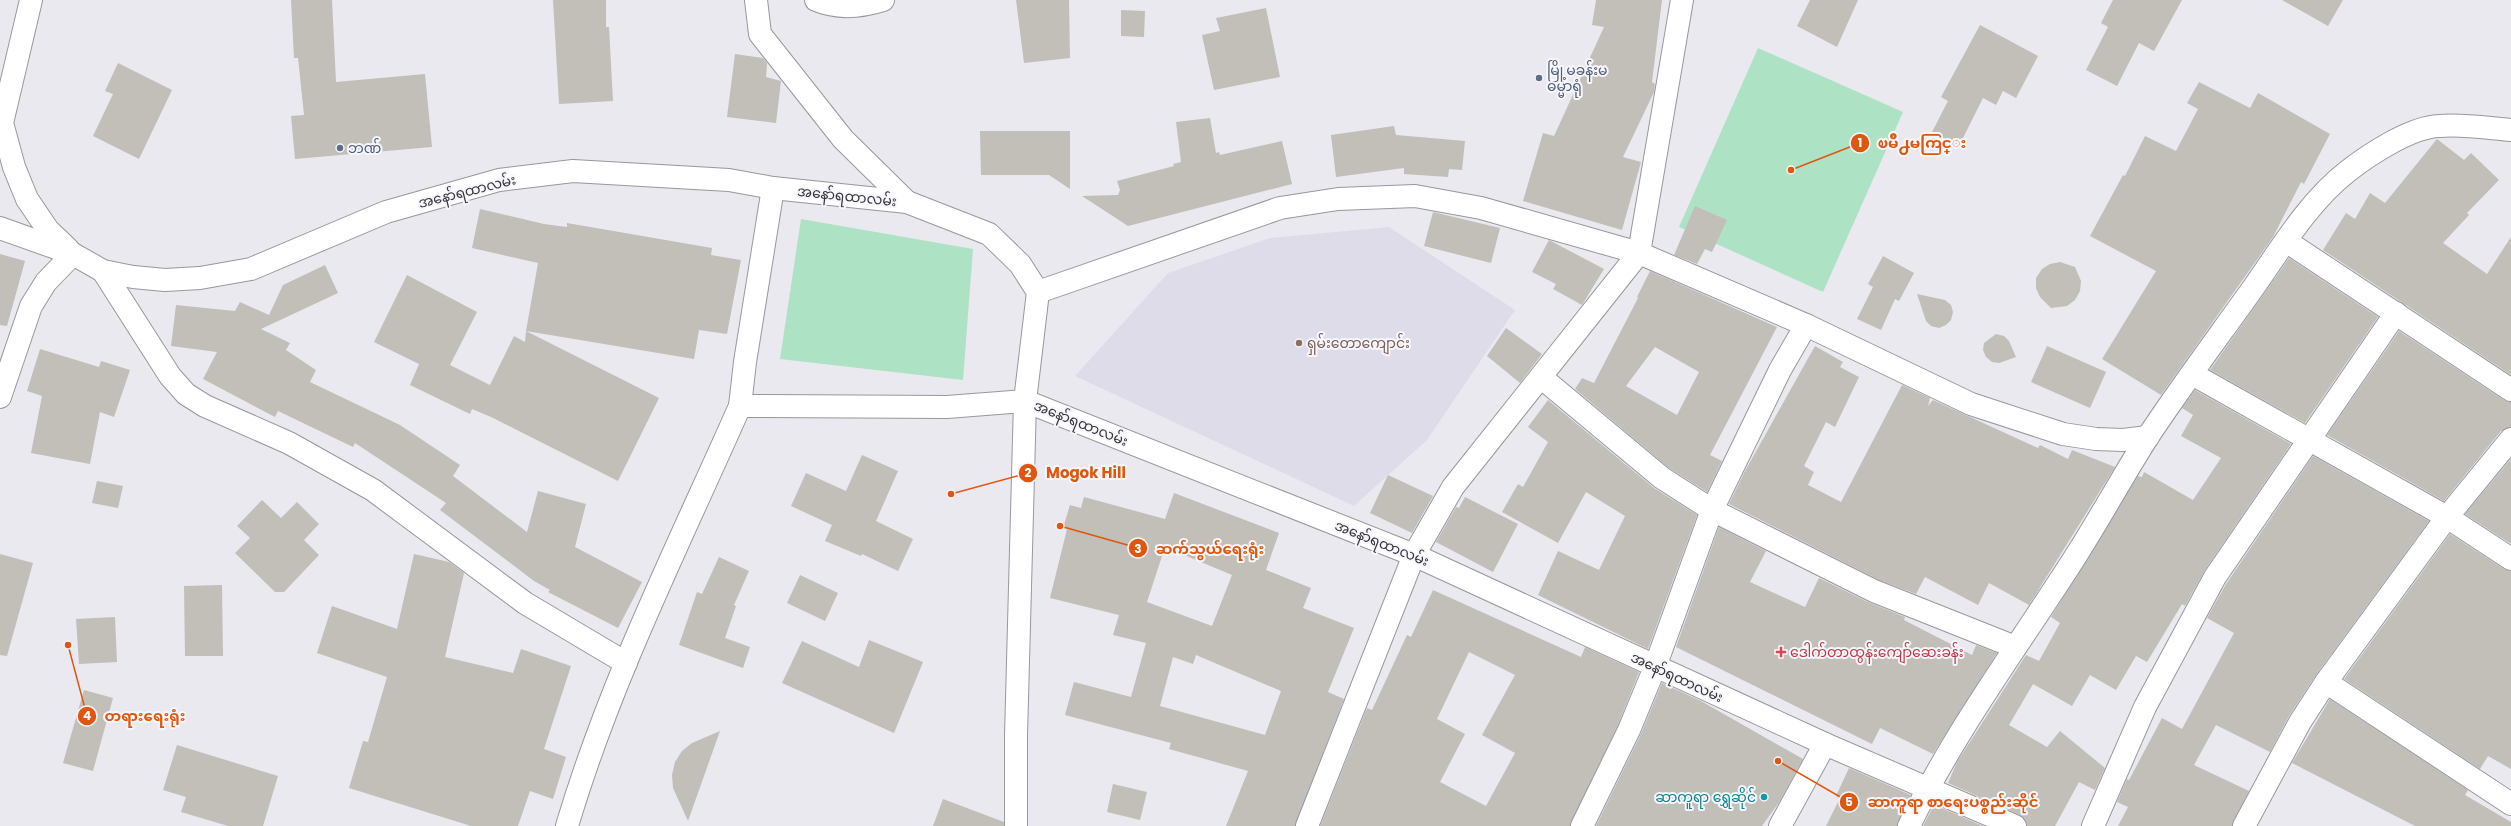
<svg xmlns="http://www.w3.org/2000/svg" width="2511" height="826" font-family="Poppins,'Noto Sans Myanmar',sans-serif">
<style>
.built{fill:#dfdcea}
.green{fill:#ade2c4}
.building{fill:#c2beb8;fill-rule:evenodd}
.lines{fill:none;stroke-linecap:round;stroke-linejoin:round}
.street-casing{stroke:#98979e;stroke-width:24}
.secondary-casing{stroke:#98979e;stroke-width:24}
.street{stroke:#fff;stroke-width:22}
.secondary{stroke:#fff;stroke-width:22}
.service-dot{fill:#5c6f8a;stroke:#f7f6fd;stroke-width:1.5}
.education-dot{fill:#8d6e63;stroke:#f7f6fd;stroke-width:1.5}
.health-dot{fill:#e0444e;stroke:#f7f6fd;stroke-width:1.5}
.culture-dot{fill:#0f9aa8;stroke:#f7f6fd;stroke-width:1.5}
.labels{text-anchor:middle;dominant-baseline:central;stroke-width:4;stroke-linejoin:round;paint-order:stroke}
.service-label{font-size:14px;fill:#4e5e75;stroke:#f7f6fd;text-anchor:start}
.street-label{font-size:14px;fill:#353437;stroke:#f7f6fd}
.education-label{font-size:14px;fill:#785e54;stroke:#f7f6fd;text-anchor:start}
.health-label{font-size:14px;fill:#be3a42;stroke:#f7f6fd;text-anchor:start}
.culture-label{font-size:14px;fill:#0d838f;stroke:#f7f6fd;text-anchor:end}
.leader{fill:none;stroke:#df570e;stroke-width:1.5}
.callout-dot{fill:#df570e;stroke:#f7f6fd;stroke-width:1.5}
.mark-label{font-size:12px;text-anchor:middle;font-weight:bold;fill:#fff}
.callout-label{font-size:15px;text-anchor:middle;font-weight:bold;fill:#df570e;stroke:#f7f6fd;stroke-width:4;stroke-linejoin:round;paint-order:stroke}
</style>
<rect width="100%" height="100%" fill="#eae9f0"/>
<path class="built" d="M 1389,227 L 1515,310 L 1427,440 L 1354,506 L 1075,376 L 1168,273 L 1270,238 Z"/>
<g class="green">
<path d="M 1758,48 L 1903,112 L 1823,292 L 1679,227 Z"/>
<path d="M 801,219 L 973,249 L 963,380 L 780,359 Z"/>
</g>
<g class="building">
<path d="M 291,0 L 332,0 L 336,82 L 425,74 L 432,147 L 295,159 L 291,116 L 304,115 L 298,58 L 294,58 Z"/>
<path d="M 553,0 L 606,0 L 606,27 L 609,27 L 613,101 L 559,104 Z"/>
<path d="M 1016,0 L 1069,0 L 1070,58 L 1024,63 Z"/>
<path d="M 1596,0 L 1662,0 L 1652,82 L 1655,84 L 1654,92 L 1623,157 L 1641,162 L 1622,230 L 1523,201 L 1543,133 L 1554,136 L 1604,27 L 1592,25 Z"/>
<path d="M 1810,0 L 1858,0 L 1837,47 L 1797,26 Z"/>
<path d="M 2113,0 L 2182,0 L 2154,51 L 2139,43 L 2117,86 L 2086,70 L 2108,27 L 2101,23 Z"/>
<path d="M 2282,0 L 2343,0 L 2328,26 Z"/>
<path d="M 1266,8 L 1280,77 L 1214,90 L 1202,35 L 1220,31 L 1216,18 Z"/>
<path d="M 1121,10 L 1145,11 L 1144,37 L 1121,36 Z"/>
<path d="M 1980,25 L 2038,56 L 2016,98 L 2003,91 L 1996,105 L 1983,98 L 1959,146 L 1932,132 L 1948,101 L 1941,97 Z"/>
<path d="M 735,54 L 763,58 L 767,63 L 766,77 L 781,81 L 776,123 L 727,117 Z"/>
<path d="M 118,63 L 172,90 L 139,159 L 93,136 L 113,94 L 105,91 Z"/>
<path d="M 2199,82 L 2250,108 L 2258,93 L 2330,134 L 2304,184 L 2301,182 L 2273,237 L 2161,395 L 2102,359 L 2156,271 L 2090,236 L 2123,175 L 2125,176 L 2145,136 L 2176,151 L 2198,109 L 2187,103 Z"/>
<path d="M 1210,118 L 1216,153 L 1219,152 L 1220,155 L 1282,141 L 1292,184 L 1128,226 L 1082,196 L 1118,195 L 1120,190 L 1117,181 L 1174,166 L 1173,164 L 1181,162 L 1176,122 Z"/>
<path d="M 1394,126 L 1396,135 L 1465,141 L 1462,170 L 1449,169 L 1448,177 L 1404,174 L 1404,168 L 1336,177 L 1331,135 Z"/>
<path d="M 980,131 L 1070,131 L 1070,189 L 1049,175 L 981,175 Z"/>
<path d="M 2437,139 L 2464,160 L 2471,153 L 2499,180 L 2467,213 L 2469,215 L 2443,243 L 2487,274 L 2511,237 L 2511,375 L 2323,250 L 2346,213 L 2355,219 L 2370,193 L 2385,203 Z"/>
<path d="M 1695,206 L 1727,220 L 1712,252 L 1705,249 L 1697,264 L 1674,255 Z"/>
<path d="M 480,209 L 544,224 L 567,227 L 567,223 L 712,248 L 711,255 L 741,260 L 727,334 L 699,330 L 694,359 L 526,331 L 538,263 L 472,248 Z"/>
<path d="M 1433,212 L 1500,228 L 1491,263 L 1424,246 Z"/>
<path d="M 1549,240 L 1604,269 L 1582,305 L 1553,289 L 1556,284 L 1532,272 Z"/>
<path d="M 0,254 L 25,261 L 7,326 L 0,325 Z"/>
<path d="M 1883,256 L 1914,273 L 1899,301 L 1895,299 L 1881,330 L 1857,319 L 1873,287 L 1868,284 Z"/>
<path d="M 2289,258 L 2378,317 L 2305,423 L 2210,370 Z"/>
<path d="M 2060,262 L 2075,267 L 2081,281 L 2080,291 L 2075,300 L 2067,306 L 2051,308 L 2040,297 L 2036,288 L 2036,278 L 2042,269 L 2050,264 Z"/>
<path d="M 325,265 L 338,293 L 261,329 L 290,343 L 286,350 L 316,370 L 310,382 L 400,425 L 460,465 L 453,476 L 527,532 L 538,491 L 586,504 L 575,547 L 642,582 L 618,628 L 548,592 L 550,590 L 534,581 L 440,510 L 446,503 L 355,443 L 353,447 L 278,411 L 275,417 L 203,379 L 217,352 L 171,346 L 176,305 L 235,311 L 240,302 L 269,315 L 283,285 Z"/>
<path d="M 1650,271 L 1777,327 L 1710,455 L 1722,461 L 1707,492 L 1669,468 L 1575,389 L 1582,378 L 1594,383 L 1638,298 L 1637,297 ZM 1655,347 L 1699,372 L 1677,415 L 1626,386 Z"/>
<path d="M 407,275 L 477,312 L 450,365 L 490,385 L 514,336 L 525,342 L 526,331 L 659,398 L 618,481 L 491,417 L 472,409 L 470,414 L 410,385 L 419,364 L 374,342 Z"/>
<path d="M 1917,294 L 1945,300 L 1951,305 L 1953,312 L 1951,320 L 1946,325 L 1939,328 L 1931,326 L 1926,321 Z"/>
<path d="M 1506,328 L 1542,354 L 1520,383 L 1487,356 Z"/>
<path d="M 2399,331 L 2504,400 L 2511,402 L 2511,427 L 2501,431 L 2444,501 L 2327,435 Z"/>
<path d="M 1996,334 L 2004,336 L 2009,341 L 2016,357 L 1999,363 L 1992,362 L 1986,357 L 1983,350 L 1984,343 Z"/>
<path d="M 1815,346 L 1843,362 L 1840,367 L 1859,377 L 1835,427 L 1826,422 L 1804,466 L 1814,472 L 1808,485 L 1841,502 L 1902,385 L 1930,398 L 1928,406 L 1933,400 L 2038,448 L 2040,445 L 2068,459 L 2072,450 L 2115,467 L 2029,605 L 1989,583 L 1978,605 L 1925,577 L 1916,594 L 1879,580 L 1729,504 L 1745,471 Z"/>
<path d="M 2047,346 L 2106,372 L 2090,408 L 2031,382 Z"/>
<path d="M 40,349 L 99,367 L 101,361 L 130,370 L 114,417 L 100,412 L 90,464 L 31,453 L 42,396 L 27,391 Z"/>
<path d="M 2195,390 L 2291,444 L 2205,570 L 2185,606 L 2182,604 L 2147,662 L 2136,656 L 2116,690 L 2090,675 L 2072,706 L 2033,684 L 2009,725 L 2047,747 L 2060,731 L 2105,768 L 2095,790 L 2079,782 L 2055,826 L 2027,826 L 2025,819 L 2020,815 L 1948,783 L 1957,762 L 2026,655 L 2039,661 L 2060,623 L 2051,617 L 2138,476 L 2142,477 L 2144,472 L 2193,500 L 2221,458 L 2181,436 L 2193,415 L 2182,408 Z"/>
<path d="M 1548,400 L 1654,488 L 1697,515 L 1648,649 L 1538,595 L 1558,551 L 1599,570 L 1625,516 L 1586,492 L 1558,543 L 1502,512 L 1518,484 L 1523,487 L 1548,442 L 1528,427 Z"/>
<path d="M 862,455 L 898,471 L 876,521 L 913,539 L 898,571 L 862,554 L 861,556 L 825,541 L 832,525 L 791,506 L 806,473 L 846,491 Z"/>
<path d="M 2313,456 L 2429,521 L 2316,675 L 2289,716 L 2270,752 L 2216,725 L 2194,765 L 2249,791 L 2232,826 L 2118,826 L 2128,807 L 2117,802 L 2127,779 L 2129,780 L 2162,718 L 2182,729 L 2234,633 L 2207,618 L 2226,584 Z"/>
<path d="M 2511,459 L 2511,544 L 2465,514 Z"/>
<path d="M 1388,475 L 1433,496 L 1412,533 L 1370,513 Z"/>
<path d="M 97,481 L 123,486 L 118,508 L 92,503 Z"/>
<path d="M 1174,493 L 1279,533 L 1266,570 L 1311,588 L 1303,608 L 1354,628 L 1328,692 L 1344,699 L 1295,826 L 1226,826 L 1248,771 L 1169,749 L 1171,743 L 1065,715 L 1074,682 L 1131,697 L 1146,643 L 1113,635 L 1119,615 L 1050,598 L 1067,529 L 1063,528 L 1070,505 L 1081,508 L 1084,497 L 1165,519 ZM 1165,547 L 1232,575 L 1212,626 L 1147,602 ZM 1196,655 L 1281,691 L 1265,735 L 1160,706 L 1173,657 L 1193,664 Z"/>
<path d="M 1465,497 L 1518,524 L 1493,572 L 1436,542 L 1456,507 L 1459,508 Z"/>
<path d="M 262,500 L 281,518 L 297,502 L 319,524 L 304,540 L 319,555 L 284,592 L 275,592 L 235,553 L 250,538 L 237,526 Z"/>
<path d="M 1719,527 L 1766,551 L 1750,582 L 1805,607 L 1819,578 L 1868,602 L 1905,617 L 1904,620 L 1972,655 L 1976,645 L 1997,653 L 1933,754 L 1880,728 L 1872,744 L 1676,647 Z"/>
<path d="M 2450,534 L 2504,569 L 2511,571 L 2511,769 L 2488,756 L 2480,769 L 2344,679 Z"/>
<path d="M 0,554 L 33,563 L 7,656 L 0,655 Z"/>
<path d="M 414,554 L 449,562 L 464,573 L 445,657 L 513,673 L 521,649 L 571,666 L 544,749 L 566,757 L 553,799 L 530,791 L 518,826 L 471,826 L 349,788 L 363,741 L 368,742 L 387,677 L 317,653 L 332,606 L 397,629 Z"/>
<path d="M 719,557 L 749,571 L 734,605 L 736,606 L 725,638 L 750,647 L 743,668 L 679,645 L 697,592 L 702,594 Z"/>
<path d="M 800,575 L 838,593 L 825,621 L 787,603 Z"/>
<path d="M 222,585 L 223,656 L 185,656 L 184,586 Z"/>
<path d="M 1433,590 L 1581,657 L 1585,647 L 1639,672 L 1618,725 L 1570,826 L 1320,826 L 1367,708 L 1372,710 L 1407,635 L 1411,637 ZM 1469,652 L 1515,675 L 1482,735 L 1515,753 L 1486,806 L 1440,782 L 1465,734 L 1437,719 Z"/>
<path d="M 115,617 L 117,662 L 79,664 L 76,619 Z"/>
<path d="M 869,640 L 923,662 L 894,733 L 782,683 L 802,641 L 859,667 Z"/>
<path d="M 1662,683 L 1701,701 L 1803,759 L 1780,801 L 1762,826 L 1596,826 L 1640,736 Z"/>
<path d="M 84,690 L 113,698 L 93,771 L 63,763 Z"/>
<path d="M 2330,699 L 2468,790 L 2465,795 L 2511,822 L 2511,826 L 2415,826 L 2292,763 Z"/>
<path d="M 720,731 L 688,821 L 673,788 L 672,775 L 675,762 L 682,751 L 692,743 Z"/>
<path d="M 177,745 L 278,776 L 263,826 L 228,826 L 181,812 L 186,797 L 163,790 Z"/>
<path d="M 1849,768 L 1911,795 L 1897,826 L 1826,826 L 1840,798 L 1836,796 Z"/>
<path d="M 1113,784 L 1147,792 L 1140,820 L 1107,812 Z"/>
<path d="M 943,799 L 1004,822 L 1004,826 L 933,826 Z"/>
<path d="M 1934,805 L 1937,806 L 1983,826 L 1923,826 Z"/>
</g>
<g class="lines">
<g class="street-casing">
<g id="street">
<path d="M 816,0 C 837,9 861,7 883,0"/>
<path d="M 2286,241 L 2511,390"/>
<path d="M 103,271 L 170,376 L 186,394 L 205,406 L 289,443 L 373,490 L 525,603 L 626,663"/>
<path d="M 1038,292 L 1280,208 L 1338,199 L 1415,196 L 1481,208 L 1639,253 L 1806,325 L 1971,404 L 2063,434 L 2096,439 L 2123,440 L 2148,437"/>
<path d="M 2192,374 L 2447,517 L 2511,559"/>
<path d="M 1542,378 L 1662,478 L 1712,510 L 1874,591 L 2015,647"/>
<path d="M 0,397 L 31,306 L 46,282 L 73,254"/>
<path d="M 740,406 L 947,407 L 1025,401"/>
<path d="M 2326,682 L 2511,804"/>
<path d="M 567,826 C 610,681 679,544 740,406 L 745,362 L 773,188"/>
<path d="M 1307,826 L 1414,555 L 1453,487 L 1639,253 L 1682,0"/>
<path d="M 1582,826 L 1629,730 L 1655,667 L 1712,510 L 1780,370 L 1806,325"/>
<path d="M 1909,826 C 1955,730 2020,644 2077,554 C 2101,516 2123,476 2147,438 C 2180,388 2216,340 2251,291 C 2280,250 2308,202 2348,171 C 2370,154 2411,127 2439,126 C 2463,124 2487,128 2511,130"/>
<path d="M 2093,826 L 2145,707 L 2215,577 L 2396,313"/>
<path d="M 2244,826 L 2300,722 L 2326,682 L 2447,517 L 2511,439"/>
</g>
</g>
<g class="secondary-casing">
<g id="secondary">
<path d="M 31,0 L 2,123 L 14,167 L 27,199 L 48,230 L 68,249"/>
<path d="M 756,0 L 760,34 L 843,139 L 907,202"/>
<path d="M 0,228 L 73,254 L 103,271 L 133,277 L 165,280 L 200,278 L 251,269 L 386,212 L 499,180 L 573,171 L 729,180 L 773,188 L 907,202 L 989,234 L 1020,264 L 1038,292 L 1025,401 L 1414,555 L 1825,744 L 2015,826"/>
<path d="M 1016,826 L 1016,736 L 1025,401"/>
<path d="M 1780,826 L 1825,744"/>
</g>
</g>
<use href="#street" class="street"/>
<use href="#secondary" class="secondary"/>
</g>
<g class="service-dot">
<circle cx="1539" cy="78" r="4"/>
<circle cx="340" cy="148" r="4"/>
</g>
<circle class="education-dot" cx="1299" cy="343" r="4"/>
<path class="health-dot" d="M1779 646h4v4h4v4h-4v4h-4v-4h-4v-4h4z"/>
<circle class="culture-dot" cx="1764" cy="797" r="4"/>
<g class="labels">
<g class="service-label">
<text x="1547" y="70">မြို့မခန်းမ<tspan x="1547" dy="16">ဓမ္မာရုံ</tspan></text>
<text x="348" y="148">ဘဏ်</text>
</g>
<g class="street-label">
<text transform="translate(467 191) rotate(-14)">အ‌နော်‌ရထာလမ်း</text>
<text transform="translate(847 196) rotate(6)">အ‌နော်‌ရထာလမ်း</text>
<text transform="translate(1081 423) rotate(22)">အ‌နော်‌ရထာလမ်း</text>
<text transform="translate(1382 543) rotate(22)">အ‌နော်‌ရထာလမ်း</text>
<text transform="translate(1677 677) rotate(25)">အ‌နော်‌ရထာလမ်း</text>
</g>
<g class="education-label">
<text x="1307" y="343">ရှမ်းတောကျောင်း</text>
</g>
<g class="health-label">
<text x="1790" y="652">ဒေါက်တာထွန်းကျော်ဆေးခန်း</text>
</g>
<g class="culture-label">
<text x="1756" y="797">ဆာကူရာ ရွှေဆိုင်</text>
</g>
</g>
<path class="leader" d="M1791 170L1860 143M951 494L1028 473M1060 526L1138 548M68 645L87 716M1778 761L1849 802"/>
<g class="callout-dot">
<circle cx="1791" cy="170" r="4"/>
<circle cx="951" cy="494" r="4"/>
<circle cx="1060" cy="526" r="4"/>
<circle cx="68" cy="645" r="4"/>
<circle cx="1778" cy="761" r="4"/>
<circle cx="1860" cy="143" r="10"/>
<circle cx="1028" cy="473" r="10"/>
<circle cx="1138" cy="548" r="10"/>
<circle cx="87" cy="716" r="10"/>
<circle cx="1849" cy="802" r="10"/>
</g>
<g class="mark-label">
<text x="1860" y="147">1</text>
<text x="1028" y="477">2</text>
<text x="1138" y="553">3</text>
<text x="87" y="720">4</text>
<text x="1849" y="806">5</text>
</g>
<g class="callout-label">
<text x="1922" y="148">ၿမိဳ႕မကြင္း</text>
<text x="1086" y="478">Mogok Hill</text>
<text x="1210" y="554">ဆက်သွယ်ရေးရုံး</text>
<text x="145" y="721">တရားရေးရုံး</text>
<text x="1953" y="807">ဆာကူရာ စာရေးပစ္စည်းဆိုင်</text>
</g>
</svg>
